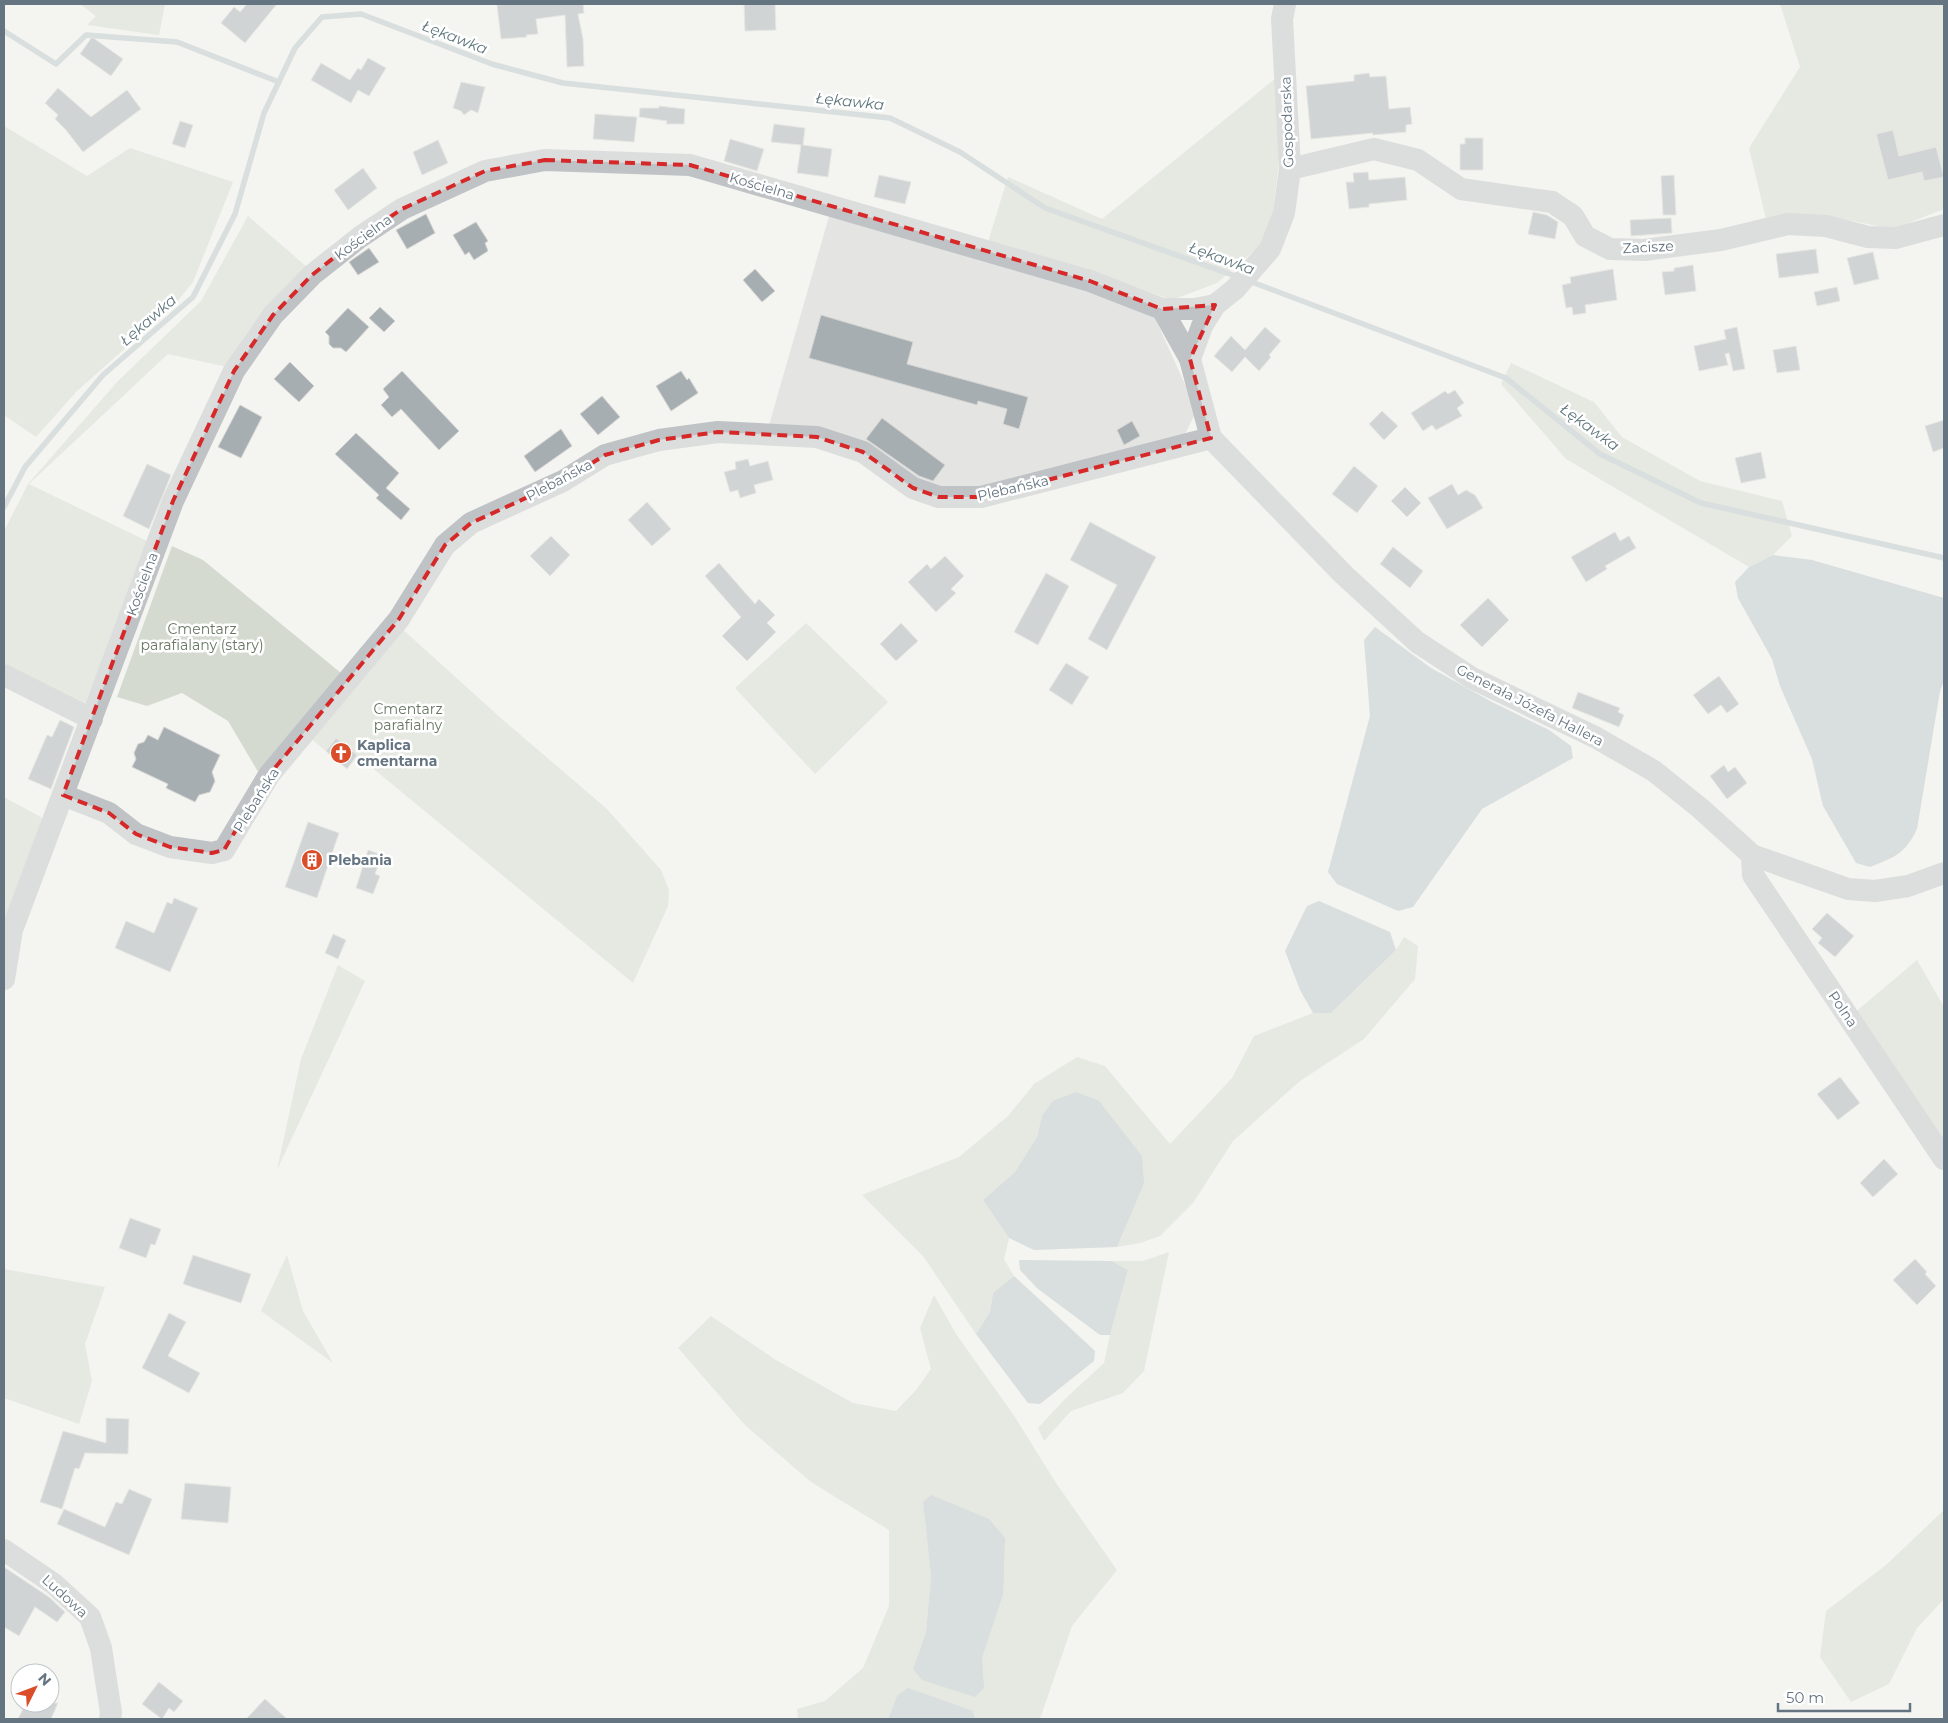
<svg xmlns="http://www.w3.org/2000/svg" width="1948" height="1723" font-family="Montserrat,sans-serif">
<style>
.built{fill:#e4e5e3}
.green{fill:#d5dad1;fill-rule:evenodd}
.water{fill:#b8c3c7}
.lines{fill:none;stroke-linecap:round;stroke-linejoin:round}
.stream{stroke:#b8c3c7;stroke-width:5.5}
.building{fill:#a6aeb2;stroke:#d5d5d3}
.minor{stroke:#bfc3c6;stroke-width:22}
.marked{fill:none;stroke:#d62828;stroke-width:4;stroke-dasharray:10 6;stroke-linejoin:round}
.labels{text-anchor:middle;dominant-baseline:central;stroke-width:5;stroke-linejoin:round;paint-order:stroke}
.street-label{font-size:14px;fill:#647480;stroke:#fff}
.park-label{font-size:14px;fill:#677762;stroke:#fff}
.poi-label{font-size:14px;font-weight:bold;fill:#647480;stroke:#fff;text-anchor:start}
.water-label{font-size:15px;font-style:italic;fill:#5f767d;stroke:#fff}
</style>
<rect width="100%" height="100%" fill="#f4f4f0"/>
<path class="built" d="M 830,213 L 1089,288 L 1155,318 L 1188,391 L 1195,414 L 1183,438 L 978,488 L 938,491 L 769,425 Z"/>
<g class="green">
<path d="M 80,4 L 165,4 L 159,35 L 87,25 L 96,16 Z"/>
<path d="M 1780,4 L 1944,4 L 1944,209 L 1893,229 L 1827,216 L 1766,219 L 1749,148 L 1800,67 Z"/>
<path d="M 1276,78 L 1280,153 L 1273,212 L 1262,244 L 1217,283 L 1172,300 L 1089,271 L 987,245 L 1008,177 L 1102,219 Z"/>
<path d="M 4,126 L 87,176 L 130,148 L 233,182 L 193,282 L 175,304 L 77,391 L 36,437 L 4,415 Z"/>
<path d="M 248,216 L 307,267 C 275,298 246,326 227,367 L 168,354 L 29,484 L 149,542 L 85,703 L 4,663 L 4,531 L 28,484 L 117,382 L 201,301 Z"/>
<path d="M 1511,363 L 1594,402 L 1622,437 L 1700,481 L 1782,501 L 1792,536 L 1773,555 L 1749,567 L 1566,459 L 1501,384 Z"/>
<path d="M 172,546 L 203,560 L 341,673 L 260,775 L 228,721 L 182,693 L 147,706 L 117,697 Z"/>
<path d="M 806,623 L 888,702 L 815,774 L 735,688 Z"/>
<path d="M 400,627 L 503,720 L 607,809 L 661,870 L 669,890 L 668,906 L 633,983 L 358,756 L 347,769 L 309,737 Z"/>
<path d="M 4,797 L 46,820 L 4,929 Z"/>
<path d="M 1404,937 L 1418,946 L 1415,979 L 1364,1039 L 1300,1081 L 1233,1141 L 1193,1203 L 1160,1236 L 1140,1243 L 1117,1247 L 1144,1184 L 1042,1116 L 1037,1137 L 1015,1172 L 983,1200 L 1009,1238 L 1004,1259 L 1014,1276 L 993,1293 L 990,1312 L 976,1334 L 923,1256 L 862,1195 L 959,1157 L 1008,1116 L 1034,1084 L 1077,1057 L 1105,1066 L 1170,1144 L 1232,1078 L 1254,1036 L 1313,1013 L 1331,1013 L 1396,950 Z"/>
<path d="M 1917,960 L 1944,1007 L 1944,1150 L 1853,1014 Z"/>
<path d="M 338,965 L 365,981 L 277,1170 L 301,1059 Z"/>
<path d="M 1169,1252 L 1144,1371 L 1123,1393 L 1071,1411 L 1044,1441 L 1038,1428 L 1065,1399 L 1104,1363 L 1110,1335 L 1128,1270 L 1112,1261 L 1143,1261 Z"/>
<path d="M 287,1255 L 303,1311 L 333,1363 L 261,1311 Z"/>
<path d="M 4,1269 L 105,1287 L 85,1344 L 92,1381 L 79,1424 L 4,1398 Z"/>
<path d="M 934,1295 L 956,1334 L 1013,1414 L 1056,1483 L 1117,1570 L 1072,1626 L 1040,1719 L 975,1719 L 973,1711 L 897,1696 L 888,1719 L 798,1719 L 797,1709 L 825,1701 L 863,1668 L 889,1606 L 889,1530 L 811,1482 L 745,1425 L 678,1348 L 711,1316 L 776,1360 L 853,1403 L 896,1411 L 916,1390 L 931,1369 L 920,1328 ZM 923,1502 L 1003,1595 L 982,1658 L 913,1669 L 926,1632 L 931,1576 Z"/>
<path d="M 1944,1510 L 1944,1599 L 1917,1628 L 1889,1684 L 1851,1702 L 1820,1657 L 1826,1611 L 1886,1565 Z"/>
</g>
<g class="water">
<path d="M 1773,555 L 1812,560 L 1944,598 L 1944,680 L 1940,691 L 1917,829 C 1905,854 1895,857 1870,867 L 1856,863 L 1823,806 L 1812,759 L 1780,686 L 1772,659 L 1738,598 L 1735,582 L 1749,567 Z"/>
<path d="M 1375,627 L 1431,668 L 1492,702 L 1549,730 L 1571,746 L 1573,758 L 1482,809 L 1413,907 L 1398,911 L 1337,884 L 1328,872 L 1370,716 L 1364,640 Z"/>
<path d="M 1319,901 L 1390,932 L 1396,950 L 1331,1013 L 1313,1013 L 1300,990 L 1285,951 L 1307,906 Z"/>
<path d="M 1076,1092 L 1099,1101 L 1142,1156 L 1144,1184 L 1117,1247 L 1034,1250 L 1009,1238 L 983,1200 L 1015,1172 L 1037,1137 L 1042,1116 L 1053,1101 Z"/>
<path d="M 1019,1260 L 1112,1261 L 1128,1270 L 1110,1335 L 1100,1335 L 1038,1289 L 1020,1270 Z"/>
<path d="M 1014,1276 L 1095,1351 L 1094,1361 L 1040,1404 L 1028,1403 L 976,1334 L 990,1312 L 993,1293 Z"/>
<path d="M 931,1495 L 989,1519 L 1005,1538 L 1003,1595 L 982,1658 L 984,1688 L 975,1697 L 922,1680 L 913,1669 L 926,1632 L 931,1576 L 923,1502 Z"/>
<path d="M 908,1688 L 973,1711 L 975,1719 L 888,1719 L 897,1696 Z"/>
</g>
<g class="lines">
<g class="stream">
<path d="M 4,31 L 56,64 L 86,35 L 177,42 L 279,82"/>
<path d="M 1249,281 L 1506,378 L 1600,454 L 1701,503 L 1944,558"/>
<path d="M 4,507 L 25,467 L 103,375 L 193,297 L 235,214 L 264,113 L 295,48 L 322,17 L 361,14 L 492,64 L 563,83 L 890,118 L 960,152 L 1045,208 L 1238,277"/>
</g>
</g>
<g class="building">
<path d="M 247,4 L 277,4 L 245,43 L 221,23 L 234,7 L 240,12 Z"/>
<path d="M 510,4 L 583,4 L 584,13 L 578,14 L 583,39 L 584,66 L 567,67 L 565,15 L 536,19 L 538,34 L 526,35 L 527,37 L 501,39 L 497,5 Z"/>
<path d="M 744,4 L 775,4 L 776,30 L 745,31 Z"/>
<path d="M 92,37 L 123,59 L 111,76 L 80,54 Z"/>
<path d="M 368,58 L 386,68 L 369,96 L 358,90 L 351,103 L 311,80 L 321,63 L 350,80 L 358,68 L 361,70 Z"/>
<path d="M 1369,73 L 1370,77 L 1386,76 L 1389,109 L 1410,107 L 1412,124 L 1406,125 L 1406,132 L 1373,135 L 1373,133 L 1311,139 L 1306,86 L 1354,81 L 1354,75 Z"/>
<path d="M 461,82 L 485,87 L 478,113 L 471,110 L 464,115 L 461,111 L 453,108 Z"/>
<path d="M 58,88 L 91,117 L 127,90 L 141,109 L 83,152 L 66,130 L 55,119 L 58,115 L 45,103 Z"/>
<path d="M 659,106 L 685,109 L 684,124 L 666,124 L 667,121 L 639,117 L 640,108 L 659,108 Z"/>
<path d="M 595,114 L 637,117 L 634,142 L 593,139 Z"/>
<path d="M 180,121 L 193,125 L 185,148 L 172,144 Z"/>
<path d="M 774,124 L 805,128 L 803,145 L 832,149 L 828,177 L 797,173 L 801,145 L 771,142 Z"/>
<path d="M 1893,130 L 1899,156 L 1936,147 L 1944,177 L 1924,181 L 1922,172 L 1888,180 L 1876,134 Z"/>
<path d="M 1465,138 L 1483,138 L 1483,170 L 1460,170 L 1460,144 L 1465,144 Z"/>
<path d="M 730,139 L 764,149 L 757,171 L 724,161 Z"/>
<path d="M 438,140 L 448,163 L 422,175 L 413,152 Z"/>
<path d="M 363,168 L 377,188 L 348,210 L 334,190 Z"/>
<path d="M 1368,172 L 1369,180 L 1405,177 L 1407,200 L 1369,204 L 1369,207 L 1349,209 L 1346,182 L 1354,182 L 1353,173 Z"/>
<path d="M 879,175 L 911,182 L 905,204 L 874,197 Z"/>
<path d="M 1674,175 L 1676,215 L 1663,215 L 1661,176 Z"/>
<path d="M 1533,212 L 1547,215 L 1558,222 L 1555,239 L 1528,234 Z"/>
<path d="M 426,214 L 435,233 L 407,249 L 396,230 Z"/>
<path d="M 1671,218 L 1672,233 L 1631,236 L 1630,220 Z"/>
<path d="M 476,222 L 488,241 L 485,243 L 488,251 L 474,260 L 469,252 L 465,255 L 453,235 Z"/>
<path d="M 369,248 L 379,262 L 358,275 L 349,262 Z"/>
<path d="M 1816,249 L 1819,273 L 1779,278 L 1776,254 Z"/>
<path d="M 1873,252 L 1879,279 L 1854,285 L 1847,258 Z"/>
<path d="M 1693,265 L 1696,291 L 1665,295 L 1662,272 L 1674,271 L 1674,268 Z"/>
<path d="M 755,269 L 775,291 L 762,302 L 743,280 Z"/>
<path d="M 1613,269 L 1617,300 L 1585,305 L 1586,313 L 1573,315 L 1572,307 L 1566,308 L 1562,285 L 1571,283 L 1570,277 Z"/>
<path d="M 1837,287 L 1840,301 L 1817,306 L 1814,292 Z"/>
<path d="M 380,307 L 395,321 L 384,332 L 369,318 Z"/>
<path d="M 348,308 L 369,327 L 346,352 L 341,348 L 333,348 L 329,344 L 329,336 L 325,332 Z"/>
<path d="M 821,315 L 913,342 L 907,364 L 1028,397 L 1019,429 L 1003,424 L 1007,409 L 978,401 L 977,405 L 809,358 Z"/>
<path d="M 1265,327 L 1281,341 L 1269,355 L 1271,357 L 1259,371 L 1245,357 L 1232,372 L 1214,356 L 1231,336 L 1245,350 Z"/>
<path d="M 1737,327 L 1745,369 L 1733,371 L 1729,353 L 1725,354 L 1728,365 L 1699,371 L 1694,346 L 1726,339 L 1724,330 Z"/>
<path d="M 1796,346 L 1800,370 L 1777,373 L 1773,350 Z"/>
<path d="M 290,362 L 314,386 L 299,402 L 274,379 Z"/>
<path d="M 402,371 L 459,431 L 439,450 L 401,409 L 392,417 L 381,405 L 389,397 L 383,389 Z"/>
<path d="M 681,371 L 687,380 L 689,378 L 698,393 L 671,411 L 656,386 Z"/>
<path d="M 1455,390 L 1464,403 L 1457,408 L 1462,416 L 1436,430 L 1432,425 L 1423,431 L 1411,413 L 1445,391 L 1448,394 Z"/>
<path d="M 602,396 L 620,417 L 598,435 L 580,414 Z"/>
<path d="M 240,405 L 262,417 L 241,458 L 218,447 Z"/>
<path d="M 1382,411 L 1398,426 L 1384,440 L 1369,424 Z"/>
<path d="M 882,418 L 945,465 L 933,481 L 919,476 L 866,439 Z"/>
<path d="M 1944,420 L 1944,448 L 1933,452 L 1925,426 Z"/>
<path d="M 1132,421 L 1140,436 L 1124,445 L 1117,430 Z"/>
<path d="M 561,429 L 572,446 L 535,472 L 524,456 Z"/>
<path d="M 356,433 L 399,473 L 386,488 L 410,509 L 401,520 L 376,498 L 379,495 L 335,454 Z"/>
<path d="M 1761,452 L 1766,478 L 1741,483 L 1735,458 Z"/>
<path d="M 748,459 L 750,466 L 768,461 L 773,480 L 754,485 L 756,493 L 740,498 L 738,490 L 730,492 L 724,472 L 736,469 L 735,462 Z"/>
<path d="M 147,464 L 171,475 L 149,529 L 123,516 Z"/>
<path d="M 1354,466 L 1378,486 L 1357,513 L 1332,494 Z"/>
<path d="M 1452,484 L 1458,495 L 1466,490 L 1475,495 L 1483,508 L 1447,529 L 1428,498 Z"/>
<path d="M 1405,487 L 1421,503 L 1407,517 L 1391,501 Z"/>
<path d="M 647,502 L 671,529 L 652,546 L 628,520 Z"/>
<path d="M 1090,522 L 1156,557 L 1107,650 L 1088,639 L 1117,585 L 1070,560 Z"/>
<path d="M 1615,532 L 1620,541 L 1629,536 L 1636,548 L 1605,566 L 1607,569 L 1586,582 L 1571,557 Z"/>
<path d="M 551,536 L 570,555 L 550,576 L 530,556 Z"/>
<path d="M 1393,547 L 1423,571 L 1410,588 L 1380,564 Z"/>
<path d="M 945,556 L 964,576 L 951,589 L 956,593 L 936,612 L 908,582 L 927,564 L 931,569 Z"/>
<path d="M 719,563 L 755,604 L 759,599 L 775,615 L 767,623 L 776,632 L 747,661 L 722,636 L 741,617 L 705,576 Z"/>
<path d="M 1046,573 L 1069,586 L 1038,645 L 1014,632 Z"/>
<path d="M 1488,598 L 1509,620 L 1482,647 L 1460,625 Z"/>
<path d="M 901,623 L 918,641 L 896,661 L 880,644 Z"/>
<path d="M 1066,663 L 1089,677 L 1072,705 L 1049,690 Z"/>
<path d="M 1719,676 L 1739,704 L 1727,713 L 1721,705 L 1708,714 L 1693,695 Z"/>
<path d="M 1578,692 L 1620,708 L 1618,712 L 1624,715 L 1619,727 L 1572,708 Z"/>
<path d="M 60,720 L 74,727 L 51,789 L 28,779 L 47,735 L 52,737 Z"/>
<path d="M 164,727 L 220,755 L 212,772 L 215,781 L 210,792 L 199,795 L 195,802 L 166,788 L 168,784 L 132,767 L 136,759 L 134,753 L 138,744 L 144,742 L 148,735 L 158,740 Z"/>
<path d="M 336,738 L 357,755 L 347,769 L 326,751 Z"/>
<path d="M 1724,765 L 1728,772 L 1735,767 L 1747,783 L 1727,799 L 1710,776 Z"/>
<path d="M 308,822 L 339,833 L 317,898 L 285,887 Z"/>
<path d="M 368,850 L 382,855 L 375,874 L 380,876 L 373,894 L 356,888 Z"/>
<path d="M 174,898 L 198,908 L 170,972 L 115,948 L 126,921 L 154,933 L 167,902 L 172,904 Z"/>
<path d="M 1827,913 L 1854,936 L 1835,957 L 1818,943 L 1822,938 L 1812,929 Z"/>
<path d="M 333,934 L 346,940 L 338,959 L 325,953 Z"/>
<path d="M 1840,1077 L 1860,1103 L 1838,1120 L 1817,1094 Z"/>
<path d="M 1884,1159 L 1898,1174 L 1873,1197 L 1860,1183 Z"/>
<path d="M 130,1218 L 161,1229 L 155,1245 L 151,1244 L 146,1258 L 119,1248 Z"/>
<path d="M 193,1255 L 251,1274 L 241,1303 L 183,1284 Z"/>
<path d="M 1915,1259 L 1927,1272 L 1925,1274 L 1936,1286 L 1917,1305 L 1893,1280 Z"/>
<path d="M 169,1313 L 186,1322 L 168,1356 L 200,1373 L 189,1393 L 142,1368 Z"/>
<path d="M 106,1418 L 129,1419 L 128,1454 L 85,1453 L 79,1469 L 75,1468 L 62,1509 L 40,1502 L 63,1431 L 106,1443 Z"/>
<path d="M 185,1483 L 231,1487 L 228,1523 L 181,1519 Z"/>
<path d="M 129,1489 L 152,1499 L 129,1555 L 57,1524 L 64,1509 L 105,1527 L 116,1502 L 122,1504 Z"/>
<path d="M 4,1567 L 49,1597 L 65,1612 L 57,1622 L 35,1607 L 19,1636 L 4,1627 Z"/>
<path d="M 159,1682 L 183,1701 L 174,1712 L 169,1708 L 162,1719 L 142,1704 Z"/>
<path d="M 265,1699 L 287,1719 L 246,1719 Z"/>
<path d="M 26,1703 L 58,1703 L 51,1719 L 18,1719 Z"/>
</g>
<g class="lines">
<g class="minor">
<path d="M 1290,169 L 1374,149 L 1418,160 L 1461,189 L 1552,202 L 1573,216 L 1585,236 L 1610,249 L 1644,250 L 1721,240 L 1788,224 L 1826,226 L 1868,237 L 1896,238 L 1944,225"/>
<path d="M 1162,309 L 1190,359 L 1211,438 L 1344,575 L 1417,642 L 1472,678 L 1595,737 L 1654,771 L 1700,808 L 1752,855 L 1848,889 L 1875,891 L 1908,886 L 1944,873"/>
<path d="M 1190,359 L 1202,326 L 1215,305 L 1235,289 L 1270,249 L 1284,213 L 1290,169 L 1282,19 L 1285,4"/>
<path d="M 4,675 L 92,719"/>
<path d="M 63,795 L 109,813 L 136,834 L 170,847 L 212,853 L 224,850 L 269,775 L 399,619 L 445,545 L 471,523 L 563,481 L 605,455 L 659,440 L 718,432 L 817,437 L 863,452 L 913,488 L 939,497 L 981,497 L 1211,438"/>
<path d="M 1752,855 L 1753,875 L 1944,1159"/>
<path d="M 4,979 L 12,930 L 173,501 L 234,371 L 273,315 L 312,275 L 360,237 L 402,209 L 485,171 L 545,160 L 690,165 L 1090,281 L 1162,309 L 1195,309 L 1215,305"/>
<path d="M 4,1550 L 54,1584 L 90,1617 L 101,1648 L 111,1713 L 110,1719"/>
</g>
</g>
<path d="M0 0H1948V1723H0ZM 545,160 L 690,165 L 1090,281 L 1162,309 L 1215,305 L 1190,359 L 1211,438 L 981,497 L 939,497 L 913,488 L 863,452 L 817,437 L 718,432 L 659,440 L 605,455 L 563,481 L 471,523 L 445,545 L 399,619 L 269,775 L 224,850 L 212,853 L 170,847 L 136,834 L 109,813 L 63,795 L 173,501 L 234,371 L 273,315 L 312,275 L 360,237 L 402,209 L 485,171 Z" fill="#f4f4f0" fill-opacity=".55" fill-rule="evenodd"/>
<path class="marked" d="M 545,160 L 690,165 L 1090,281 L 1162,309 L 1215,305 L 1190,359 L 1211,438 L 981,497 L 939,497 L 913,488 L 863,452 L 817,437 L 718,432 L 659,440 L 605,455 L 563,481 L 471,523 L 445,545 L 399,619 L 269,775 L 224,850 L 212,853 L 170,847 L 136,834 L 109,813 L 63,795 L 173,501 L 234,371 L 273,315 L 312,275 L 360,237 L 402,209 L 485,171 Z"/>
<defs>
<g id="church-disc" transform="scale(1.125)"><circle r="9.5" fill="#db4d29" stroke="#fff"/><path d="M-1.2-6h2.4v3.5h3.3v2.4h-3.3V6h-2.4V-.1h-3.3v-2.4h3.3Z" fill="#fff"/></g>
<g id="building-disc" transform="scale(1.125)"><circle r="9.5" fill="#db4d29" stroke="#fff"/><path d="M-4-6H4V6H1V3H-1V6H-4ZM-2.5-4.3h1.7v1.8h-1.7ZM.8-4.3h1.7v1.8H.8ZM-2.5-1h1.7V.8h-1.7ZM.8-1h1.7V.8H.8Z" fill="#fff"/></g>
</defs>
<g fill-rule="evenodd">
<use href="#church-disc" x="341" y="753"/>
<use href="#building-disc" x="312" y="860"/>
</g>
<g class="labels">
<g class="street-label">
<text transform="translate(1287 122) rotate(-92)">Gospodarska</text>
<text transform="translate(762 186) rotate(16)">Kościelna</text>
<text transform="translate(363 237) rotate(-36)">Kościelna</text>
<text transform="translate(1648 247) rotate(-3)">Zacisze</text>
<text transform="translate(559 480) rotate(-28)">Plebańska</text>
<text transform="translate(1013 488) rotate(-13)">Plebańska</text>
<text transform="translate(142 584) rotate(-70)">Kościelna</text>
<text transform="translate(1530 705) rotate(27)">Generała Józefa Hallera</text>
<text transform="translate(256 800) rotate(-58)">Plebańska</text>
<text transform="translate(1843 1009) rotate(56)">Polna</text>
<text transform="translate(65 1596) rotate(42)">Ludowa</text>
</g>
<g class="park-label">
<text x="202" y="629">Cmentarz<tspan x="202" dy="16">parafialany (stary)</tspan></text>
<text x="408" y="709">Cmentarz<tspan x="408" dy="16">parafialny</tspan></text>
</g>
<g class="poi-label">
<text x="357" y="745">Kaplica<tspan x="357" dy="16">cmentarna</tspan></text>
<text x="328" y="860">Plebania</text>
</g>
<g class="water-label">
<text transform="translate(455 37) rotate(21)">Łękawka</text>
<text transform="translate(850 101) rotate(6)">Łękawka</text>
<text transform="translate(1222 258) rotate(20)">Łękawka</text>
<text transform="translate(148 320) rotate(-41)">Łękawka</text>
<text transform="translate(1590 427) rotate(36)">Łękawka</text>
</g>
</g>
<rect width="1948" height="1723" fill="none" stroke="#647480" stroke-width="10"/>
<g transform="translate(35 1688) rotate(48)"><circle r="24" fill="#ffffff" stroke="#c1c7cc"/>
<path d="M0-4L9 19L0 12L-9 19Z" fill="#db4d29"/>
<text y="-8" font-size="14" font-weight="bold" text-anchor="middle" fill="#647480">N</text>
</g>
<path d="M1778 1703v8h132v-8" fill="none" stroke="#647480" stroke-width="2.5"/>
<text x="1786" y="1703" font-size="15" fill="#647480" stroke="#ffffff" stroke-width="4" paint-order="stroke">50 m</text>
</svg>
